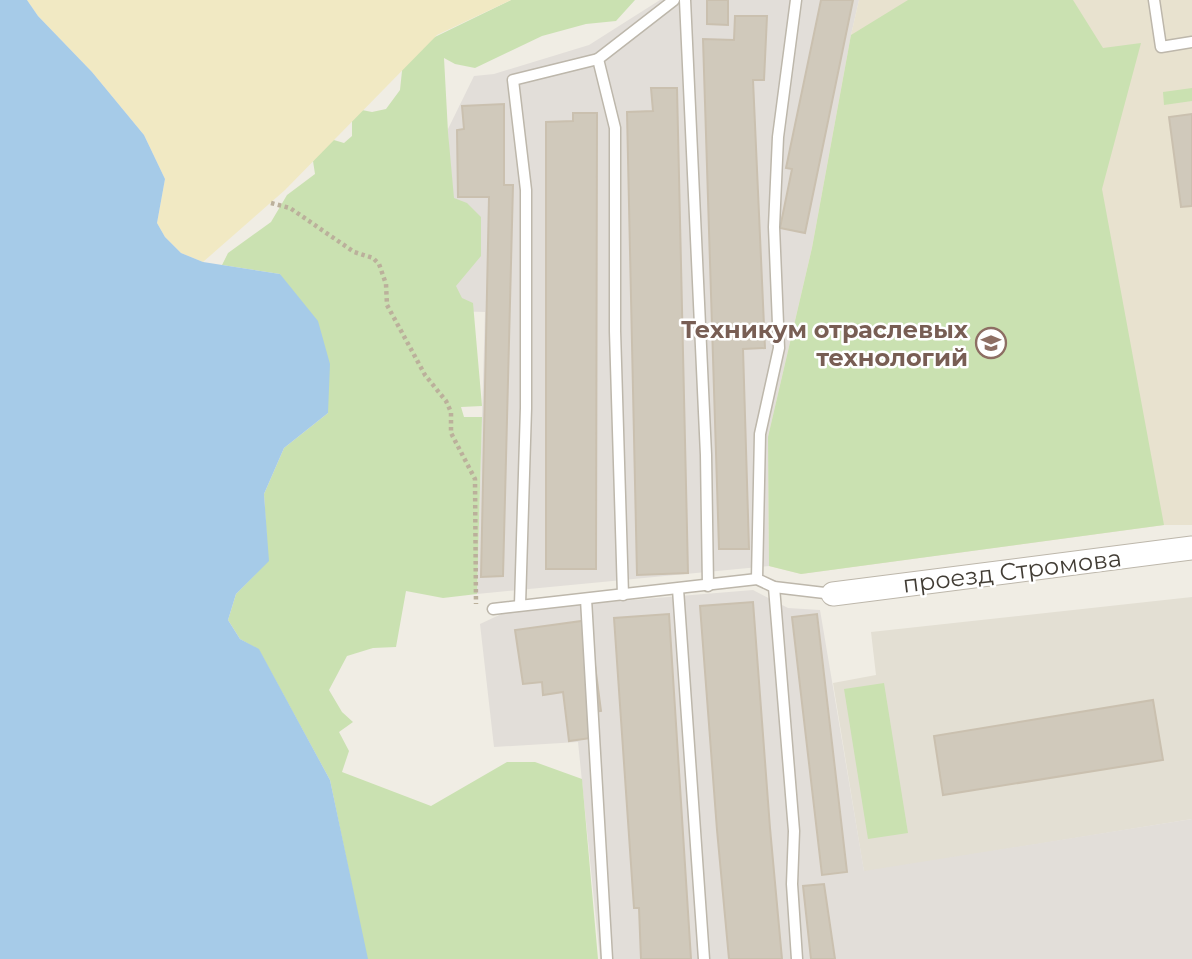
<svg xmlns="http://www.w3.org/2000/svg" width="1192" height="959" font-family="Montserrat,sans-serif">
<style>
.residential{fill:#e3dfd3}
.industrial{fill:#e2ded9}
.education{fill:#e8e2cf}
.green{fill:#cae1b1}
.sand{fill:#f1e9c3}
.water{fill:#a6cbe8}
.building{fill:#d0c9bb;stroke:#cac0af;stroke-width:2}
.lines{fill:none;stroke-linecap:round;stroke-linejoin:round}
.lane-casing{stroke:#bdb7ab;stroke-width:13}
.street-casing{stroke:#bdb7ab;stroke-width:25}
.path{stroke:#bbb09b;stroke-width:4.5;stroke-dasharray:3.5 3.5;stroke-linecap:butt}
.lane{stroke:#fff;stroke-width:10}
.street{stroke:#fff;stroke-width:23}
.labels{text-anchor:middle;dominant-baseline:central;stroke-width:5;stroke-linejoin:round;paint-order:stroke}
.education-label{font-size:24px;font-weight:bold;fill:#785e54;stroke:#fff;text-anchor:end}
.street-label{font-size:24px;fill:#423d35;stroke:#fff}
</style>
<rect width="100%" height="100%" fill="#f0ede4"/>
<path class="residential" d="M 1192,597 L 1192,819 L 864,872 L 833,683 L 876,675 L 871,632 Z"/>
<g class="industrial">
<path d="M 660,0 L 859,0 L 851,35 L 812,248 L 768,437 L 769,566 L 477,594 L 485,312 L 452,311 L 448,129 L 474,76 L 494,74 L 589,45 Z"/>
<path d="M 753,590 L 788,608 L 820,610 L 864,871 L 1192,819 L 1192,959 L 600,959 L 578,742 L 494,747 L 480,624 L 510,610 Z"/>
</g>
<path class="education" d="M 859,0 L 1192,0 L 1192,525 L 1164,525 L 801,574 L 769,566 L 768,437 L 812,248 L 851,35 Z"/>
<g class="green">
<path d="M 511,0 L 635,0 L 616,21 L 586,24 L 542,36 L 475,68 L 455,64 L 444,58 L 448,132 L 454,198 L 467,203 L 481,217 L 481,256 L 456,286 L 462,298 L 473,303 L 482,406 L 461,407 L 464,417 L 482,417 L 477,594 L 443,598 L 406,591 L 396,647 L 373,648 L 347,656 L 329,690 L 342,712 L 353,722 L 339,732 L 349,751 L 342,772 L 431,806 L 507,762 L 535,762 L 582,779 L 598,959 L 367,959 L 330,780 L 259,650 L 240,639 L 228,620 L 236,594 L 268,561 L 264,494 L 284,448 L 328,413 L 280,274 L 222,265 L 228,253 L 271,222 L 287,195 L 315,174 L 313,161 L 327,138 L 344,143 L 352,136 L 352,108 L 372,112 L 386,109 L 400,90 L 404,52 Z"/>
<path d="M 908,0 L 1073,0 L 1103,48 L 1141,43 L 1102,189 L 1164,525 L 801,574 L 769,566 L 768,437 L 812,248 L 851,35 Z"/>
<path d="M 1192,88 L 1192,101 L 1164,105 L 1163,92 Z"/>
<path d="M 884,683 L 908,833 L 868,839 L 844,689 Z"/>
</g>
<path class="sand" d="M 27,0 L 511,0 L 437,35 L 285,190 L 203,262 L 181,253 L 165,237 L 157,223 L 165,179 L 144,135 L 92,72 L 38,16 Z"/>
<path class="water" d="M 0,0 L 27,0 L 38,16 L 92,72 L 144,135 L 165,179 L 157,223 L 165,237 L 181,253 L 203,262 L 280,274 L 318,321 L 330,364 L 328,413 L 284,448 L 264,494 L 269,561 L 236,594 L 228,620 L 240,639 L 259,649 L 330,780 L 368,959 L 0,959 Z"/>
<g class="building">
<path d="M 707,0 L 728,0 L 728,25 L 707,24 Z"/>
<path d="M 821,0 L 853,0 L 805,233 L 780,228 L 792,169 L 786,168 Z"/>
<path d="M 735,16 L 767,16 L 764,80 L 753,80 L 765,348 L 743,349 L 749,549 L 719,549 L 703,39 L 734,40 Z"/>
<path d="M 651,88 L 677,88 L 688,573 L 637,575 L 627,112 L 653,111 Z"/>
<path d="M 504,104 L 504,185 L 513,185 L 503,576 L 481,577 L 489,197 L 458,197 L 457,130 L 464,129 L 462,106 Z"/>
<path d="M 573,113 L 597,113 L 596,569 L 546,569 L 546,122 L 573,121 Z"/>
<path d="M 1192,114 L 1192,206 L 1181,207 L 1169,117 Z"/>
<path d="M 753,602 L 770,828 L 782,959 L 729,959 L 717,830 L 700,606 Z"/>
<path d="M 669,614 L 691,959 L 641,959 L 639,908 L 634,908 L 614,618 Z"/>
<path d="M 817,614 L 847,872 L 822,875 L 792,617 Z"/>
<path d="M 589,620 L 601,711 L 594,712 L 598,737 L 569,741 L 563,692 L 543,695 L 542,682 L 523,684 L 515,630 Z"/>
<path d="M 1153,700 L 1163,760 L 943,795 L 934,736 Z"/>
<path d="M 824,884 L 835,959 L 811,959 L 803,886 Z"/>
</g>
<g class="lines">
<g class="lane-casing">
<g id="lane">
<path d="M 685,0 L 706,455 L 708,586"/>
<path d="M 1154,0 L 1161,47 L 1192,42"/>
<path d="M 757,579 L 760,434 L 779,348 L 774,227 L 778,137 L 796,0"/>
<path d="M 774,587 L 794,831 L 792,884 L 797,959"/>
<path d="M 678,589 L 704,959"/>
<path d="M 623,595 L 615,331 L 615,128 L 598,59 L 674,0"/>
<path d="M 586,599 L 607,959"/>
<path d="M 520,605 L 526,408 L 526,190 L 513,80 L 598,59"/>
<path d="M 493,609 L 757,579 L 774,587 L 833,594"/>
</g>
</g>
<g class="street-casing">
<path id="street" d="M 833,594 L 1192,548"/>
</g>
<path class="path" d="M 271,203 L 290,208 L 354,252 L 373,258 L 379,264 L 386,284 L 387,305 L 425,375 L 446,401 L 451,412 L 451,433 L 475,479 L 476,604"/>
<use href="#lane" class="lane"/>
<use href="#street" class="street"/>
</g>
<defs>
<g id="university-ring" transform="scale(1.575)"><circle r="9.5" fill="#fff" stroke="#8d6e63" stroke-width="1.5"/><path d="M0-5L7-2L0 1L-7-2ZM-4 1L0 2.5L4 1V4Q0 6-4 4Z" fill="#8d6e63"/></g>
</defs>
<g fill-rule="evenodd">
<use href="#university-ring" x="991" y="343"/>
</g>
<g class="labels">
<g class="education-label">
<text x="968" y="329">Техникум отраслевых<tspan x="968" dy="28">технологий</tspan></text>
</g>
<g class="street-label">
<text transform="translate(1012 571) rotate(-7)">проезд Стромова</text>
</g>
</g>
</svg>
